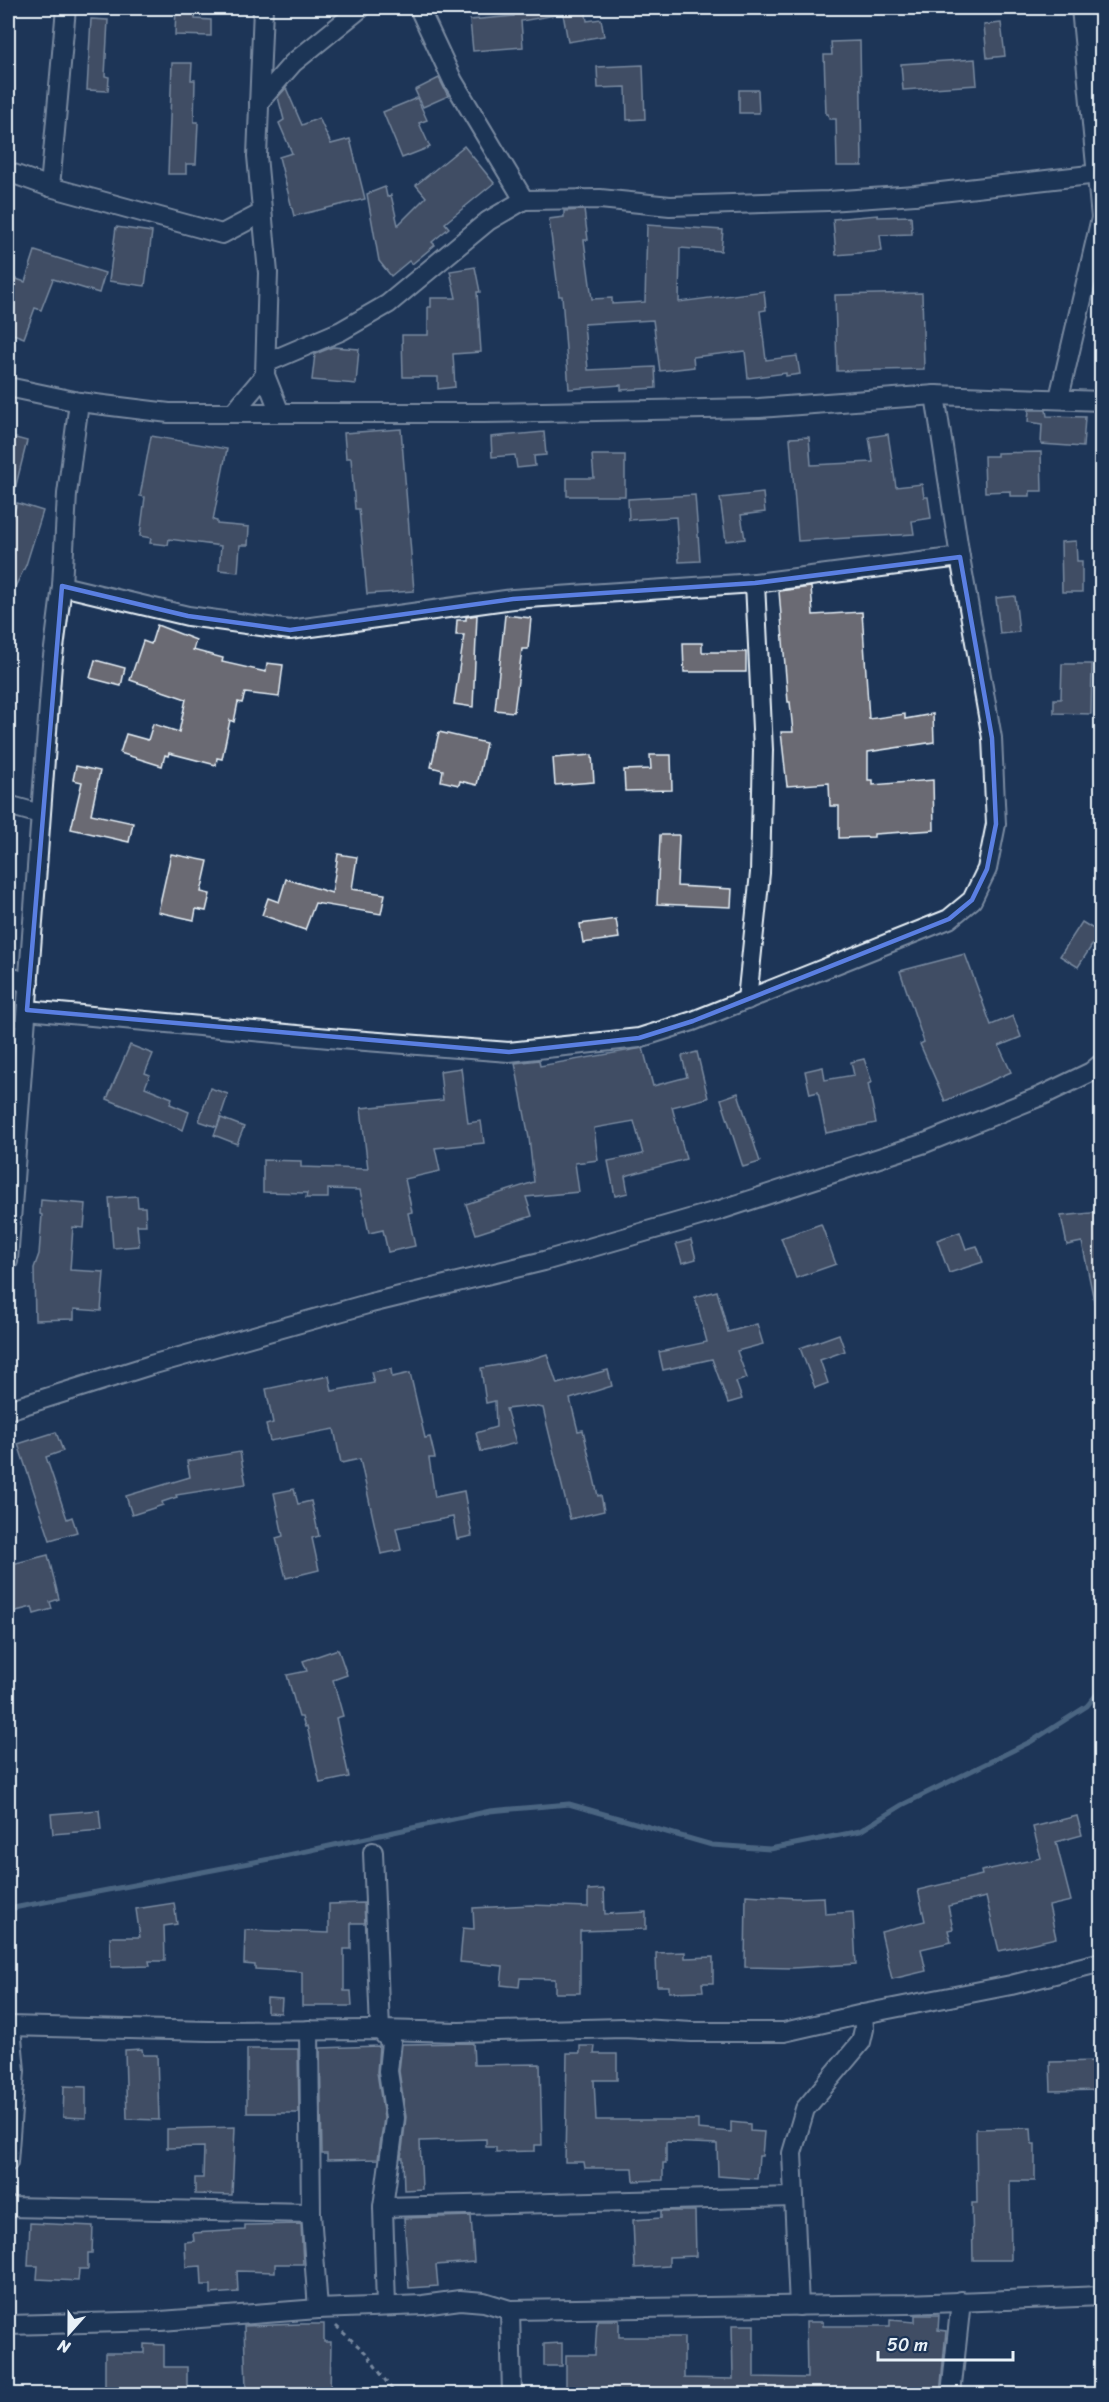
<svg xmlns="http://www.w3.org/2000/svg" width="1109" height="2402" font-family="Sriracha,sans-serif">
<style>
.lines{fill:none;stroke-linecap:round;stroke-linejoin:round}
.stream{stroke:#829fb4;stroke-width:5}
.building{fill:#6a6a73;stroke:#e8f1f8;stroke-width:1.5}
.street-casing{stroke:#e8f1f8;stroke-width:22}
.path{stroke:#e8f1f8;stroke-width:3;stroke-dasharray:4.5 4.5;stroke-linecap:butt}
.street{stroke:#1d3557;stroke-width:18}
.marked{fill:none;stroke:#5a7fe2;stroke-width:4.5;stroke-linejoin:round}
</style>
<rect width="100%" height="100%" fill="#1d3557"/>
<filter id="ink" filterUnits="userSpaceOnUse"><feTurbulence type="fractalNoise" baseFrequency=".0167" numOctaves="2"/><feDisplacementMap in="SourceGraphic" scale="12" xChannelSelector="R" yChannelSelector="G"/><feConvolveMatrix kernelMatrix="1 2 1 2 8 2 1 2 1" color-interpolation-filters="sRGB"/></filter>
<g filter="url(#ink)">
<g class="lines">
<path class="stream" d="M 8,1909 L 270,1859 L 490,1811 L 569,1804 L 712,1845 L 770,1849 L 860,1831 L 902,1805 L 1032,1741 L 1087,1706 L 1102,1688"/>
</g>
<g class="building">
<path d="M 176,8 L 195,8 L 195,19 L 211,20 L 211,36 L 175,35 Z"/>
<path d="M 513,8 L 555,8 L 556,15 L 521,21 L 523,47 L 473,51 L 470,20 L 514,16 Z"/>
<path d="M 562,8 L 585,8 L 587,21 L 601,19 L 604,36 L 568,42 Z"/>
<path d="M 91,19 L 108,20 L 105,76 L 109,77 L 108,91 L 87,90 Z"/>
<path d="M 1001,23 L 1005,56 L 987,58 L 984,25 Z"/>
<path d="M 860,41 L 862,166 L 837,166 L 836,119 L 829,119 L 828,114 L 826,114 L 824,55 L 832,55 L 831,42 Z"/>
<path d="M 975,59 L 977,85 L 903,90 L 901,64 Z"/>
<path d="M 172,63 L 192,63 L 191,80 L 195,80 L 194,122 L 198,122 L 196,164 L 186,164 L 186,174 L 168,174 Z"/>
<path d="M 643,65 L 645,119 L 627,120 L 626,87 L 598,88 L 597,67 Z"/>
<path d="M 439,78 L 448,96 L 423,107 L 415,90 Z"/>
<path d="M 286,88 L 302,125 L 319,118 L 331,144 L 350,139 L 365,199 L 294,216 L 279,157 L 292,153 L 279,123 L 284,120 L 278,97 Z"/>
<path d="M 739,90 L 758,90 L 759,113 L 739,113 Z"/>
<path d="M 417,98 L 427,120 L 419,123 L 430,147 L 402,158 L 383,112 Z"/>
<path d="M 464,146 L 494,183 L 445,223 L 449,228 L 432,242 L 435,245 L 412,264 L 409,261 L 391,276 L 379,261 L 367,194 L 385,187 L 387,197 L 391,195 L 398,225 L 426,197 L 416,185 Z"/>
<path d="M 584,210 L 588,240 L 584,240 L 592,299 L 612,298 L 612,304 L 645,302 L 647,225 L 723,230 L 721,251 L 680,248 L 679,302 L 764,291 L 766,310 L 760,311 L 766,360 L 797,356 L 800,374 L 786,376 L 786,373 L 748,378 L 745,351 L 693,357 L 694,367 L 660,371 L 653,320 L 584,324 L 588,370 L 655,367 L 656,388 L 621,390 L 621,385 L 569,389 L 562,296 L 559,296 L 549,219 L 564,217 L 564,211 Z"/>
<path d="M 878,215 L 878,217 L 911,216 L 912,234 L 880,235 L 882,251 L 836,255 L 833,219 Z"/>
<path d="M 116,227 L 152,232 L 145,286 L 109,281 Z"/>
<path d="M 35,251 L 105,273 L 99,293 L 53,279 L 41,310 L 35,308 L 24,338 L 8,332 L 8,276 L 25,282 Z"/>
<path d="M 475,267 L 480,292 L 477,292 L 481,352 L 453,354 L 455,387 L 438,389 L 438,377 L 403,377 L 402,335 L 428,335 L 428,307 L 431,307 L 431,298 L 456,298 L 450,271 Z"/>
<path d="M 922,293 L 924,369 L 837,371 L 835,295 Z"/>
<path d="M 333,347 L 359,349 L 356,384 L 312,380 L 315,354 Z"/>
<path d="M 1029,410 L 1046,410 L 1047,416 L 1085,417 L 1083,447 L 1041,444 L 1042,424 L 1028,422 Z"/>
<path d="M 401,429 L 414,591 L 367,594 L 359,509 L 355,509 L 351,458 L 346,458 L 344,433 Z"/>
<path d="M 544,432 L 546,455 L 534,456 L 535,466 L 517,468 L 515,455 L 492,457 L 491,437 Z"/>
<path d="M 888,434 L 896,487 L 922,484 L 924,497 L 928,497 L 931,518 L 912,521 L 914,534 L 798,541 L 790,438 L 809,437 L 811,465 L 873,462 L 869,437 Z"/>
<path d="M 8,436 L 27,441 L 13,497 L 8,496 Z"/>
<path d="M 151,436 L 227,449 L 213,520 L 217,521 L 217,524 L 249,527 L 248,545 L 240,545 L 238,572 L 219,570 L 221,546 L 169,539 L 168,545 L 150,543 L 151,538 L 140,536 L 145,497 L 140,496 Z"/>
<path d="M 1041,452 L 1042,491 L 1030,491 L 1030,496 L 1010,496 L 1010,491 L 985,492 L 984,456 L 997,456 L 997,453 Z"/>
<path d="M 592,455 L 625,455 L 625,496 L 567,496 L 567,478 L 594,478 Z"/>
<path d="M 763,493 L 765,512 L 741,515 L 745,539 L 726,541 L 720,498 Z"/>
<path d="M 695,495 L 700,561 L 679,562 L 676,517 L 629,520 L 628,499 Z"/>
<path d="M 17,503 L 43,511 L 26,565 L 8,601 L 8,529 Z"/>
<path d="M 1076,541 L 1077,561 L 1082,561 L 1082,592 L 1062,592 L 1061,542 Z"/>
<path d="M 811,587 L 813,615 L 862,612 L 869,719 L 905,714 L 905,719 L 933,714 L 934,742 L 868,752 L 868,780 L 873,780 L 873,785 L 933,780 L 934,830 L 874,834 L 874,837 L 839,838 L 839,806 L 830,806 L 829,783 L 787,786 L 781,732 L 793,732 L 790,702 L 788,702 L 779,591 Z"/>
<path d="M 1015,596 L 1019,632 L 1000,634 L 996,598 Z"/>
<path d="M 477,615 L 473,707 L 454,704 L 464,635 L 456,635 L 457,620 L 466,620 L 466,617 Z"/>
<path d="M 505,615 L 531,618 L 528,649 L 522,649 L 514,712 L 495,710 Z"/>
<path d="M 157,625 L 196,640 L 193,650 L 223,658 L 222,662 L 266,672 L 267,663 L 283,665 L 279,697 L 245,693 L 242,703 L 238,702 L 234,722 L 230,720 L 222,759 L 217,758 L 216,765 L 169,753 L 168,756 L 165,755 L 162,766 L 120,753 L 126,734 L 148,740 L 153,724 L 179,732 L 186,699 L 130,680 L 143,641 L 151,644 Z"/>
<path d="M 683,643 L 702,643 L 702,652 L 746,652 L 746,672 L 684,672 Z"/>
<path d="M 95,660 L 125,668 L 121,686 L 90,678 Z"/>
<path d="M 1062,664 L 1092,664 L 1091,714 L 1054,713 L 1054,699 L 1061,699 Z"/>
<path d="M 439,732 L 486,743 L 477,785 L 460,781 L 459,785 L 441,781 L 443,770 L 431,767 Z"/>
<path d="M 592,755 L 594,782 L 555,785 L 553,758 Z"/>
<path d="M 650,755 L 671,755 L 672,790 L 625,791 L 624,770 L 651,769 Z"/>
<path d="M 76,766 L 100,771 L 91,814 L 133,823 L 129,842 L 71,829 L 82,782 L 73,780 Z"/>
<path d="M 660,835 L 679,835 L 677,886 L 732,889 L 731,907 L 657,904 Z"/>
<path d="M 171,854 L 208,861 L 201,892 L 210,894 L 206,911 L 196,909 L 194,920 L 158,912 Z"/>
<path d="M 338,854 L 357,857 L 352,889 L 385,894 L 381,914 L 315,903 L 305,930 L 262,915 L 268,898 L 279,902 L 286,879 L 332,893 Z"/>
<path d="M 616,919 L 619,938 L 583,943 L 580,924 Z"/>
<path d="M 1082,922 L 1100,933 L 1078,967 L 1060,956 Z"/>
<path d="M 965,954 L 991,1025 L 1013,1016 L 1021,1037 L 999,1046 L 1011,1072 L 945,1101 L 920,1044 L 924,1042 L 900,971 Z"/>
<path d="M 130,1045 L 153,1054 L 145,1073 L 150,1075 L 145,1087 L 172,1098 L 170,1104 L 189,1112 L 183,1130 L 107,1099 Z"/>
<path d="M 643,1048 L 653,1086 L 687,1077 L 682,1056 L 697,1052 L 708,1098 L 672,1107 L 686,1159 L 625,1176 L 628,1193 L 615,1196 L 608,1161 L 643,1154 L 634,1121 L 594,1128 L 598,1160 L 575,1163 L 579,1192 L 526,1197 L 532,1216 L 476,1234 L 466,1204 L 534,1182 L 529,1138 L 515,1063 L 539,1060 L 540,1066 Z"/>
<path d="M 864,1059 L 872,1082 L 868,1084 L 876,1123 L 826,1133 L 818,1092 L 810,1094 L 805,1071 L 823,1067 L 825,1080 L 854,1075 L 851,1062 Z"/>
<path d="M 461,1068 L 468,1123 L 481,1121 L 484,1143 L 435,1148 L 440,1171 L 405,1179 L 412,1212 L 408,1213 L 415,1246 L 388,1252 L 383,1230 L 369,1233 L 360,1190 L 328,1189 L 328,1198 L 306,1198 L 307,1193 L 263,1192 L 263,1160 L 301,1161 L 301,1167 L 368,1169 L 361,1108 L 443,1100 L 440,1071 Z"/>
<path d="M 210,1088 L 228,1094 L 217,1127 L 199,1121 Z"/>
<path d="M 738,1093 L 760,1162 L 743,1167 L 721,1099 Z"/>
<path d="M 221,1118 L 244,1127 L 237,1144 L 214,1135 Z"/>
<path d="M 137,1196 L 138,1207 L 145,1207 L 146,1225 L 137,1225 L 139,1246 L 113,1248 L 109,1198 Z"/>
<path d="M 41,1200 L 86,1204 L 84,1228 L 73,1227 L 70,1270 L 104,1272 L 101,1311 L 74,1309 L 74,1319 L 35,1320 L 34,1268 L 39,1254 L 42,1215 L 40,1214 Z"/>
<path d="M 1101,1212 L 1101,1305 L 1095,1306 L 1082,1242 L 1067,1245 L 1061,1216 Z"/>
<path d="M 821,1224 L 836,1264 L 796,1278 L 781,1238 Z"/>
<path d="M 960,1232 L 966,1249 L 977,1246 L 983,1262 L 949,1273 L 937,1240 Z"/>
<path d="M 691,1240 L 696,1259 L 682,1263 L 676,1244 Z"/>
<path d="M 717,1291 L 728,1332 L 757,1324 L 763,1344 L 737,1351 L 747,1378 L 736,1382 L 742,1399 L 728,1403 L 712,1359 L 663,1370 L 659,1352 L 707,1342 L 695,1297 Z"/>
<path d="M 839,1334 L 845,1351 L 820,1360 L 828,1383 L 815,1388 L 800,1348 Z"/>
<path d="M 547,1354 L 557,1384 L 608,1370 L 612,1386 L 570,1399 L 578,1431 L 583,1430 L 598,1496 L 601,1495 L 604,1511 L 570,1519 L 543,1408 L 532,1406 L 506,1409 L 516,1443 L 481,1452 L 476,1433 L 496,1427 L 495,1401 L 486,1403 L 481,1368 L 528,1360 Z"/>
<path d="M 391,1369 L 392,1377 L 410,1373 L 425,1438 L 430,1437 L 435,1458 L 429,1458 L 435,1497 L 464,1491 L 472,1536 L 457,1539 L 453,1517 L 396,1528 L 401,1550 L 381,1554 L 360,1459 L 341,1463 L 334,1429 L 270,1441 L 266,1425 L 273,1423 L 266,1389 L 329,1376 L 332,1391 L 374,1383 L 371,1372 Z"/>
<path d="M 56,1432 L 63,1451 L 46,1457 L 67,1519 L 72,1517 L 77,1532 L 50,1540 L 18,1444 Z"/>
<path d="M 240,1452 L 246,1484 L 176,1495 L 177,1497 L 162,1502 L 163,1505 L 132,1515 L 126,1496 L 190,1477 L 187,1461 Z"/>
<path d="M 294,1489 L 298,1504 L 311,1501 L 319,1536 L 312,1538 L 319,1570 L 286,1578 L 276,1538 L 283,1536 L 274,1493 Z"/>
<path d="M 48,1555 L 59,1599 L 50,1602 L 52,1609 L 34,1614 L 32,1607 L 12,1612 L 8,1595 L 8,1565 Z"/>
<path d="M 338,1649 L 347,1675 L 333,1680 L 343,1716 L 336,1718 L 349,1777 L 320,1783 L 307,1726 L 305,1727 L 302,1717 L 299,1717 L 287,1675 L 307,1671 L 303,1661 Z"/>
<path d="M 99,1810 L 101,1830 L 53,1834 L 51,1814 Z"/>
<path d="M 1077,1816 L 1082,1835 L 1056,1842 L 1071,1901 L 1049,1906 L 1056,1938 L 999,1951 L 986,1897 L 948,1906 L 953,1929 L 948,1930 L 951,1942 L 921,1949 L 926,1971 L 892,1979 L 881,1932 L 925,1921 L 918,1890 L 982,1875 L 981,1871 L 1041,1858 L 1033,1827 Z"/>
<path d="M 604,1889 L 605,1914 L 646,1912 L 646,1929 L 580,1931 L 580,1993 L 555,1993 L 555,1979 L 520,1978 L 519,1987 L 501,1985 L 503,1966 L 460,1962 L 463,1928 L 474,1929 L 473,1908 L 531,1905 L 588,1907 L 588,1890 Z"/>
<path d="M 746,1895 L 796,1898 L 824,1897 L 825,1914 L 853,1912 L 856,1964 L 793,1968 L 745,1967 Z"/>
<path d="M 174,1903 L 177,1924 L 164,1926 L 165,1961 L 149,1961 L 150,1966 L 111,1967 L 110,1937 L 140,1937 L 136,1909 Z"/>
<path d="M 364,1903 L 365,1923 L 351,1923 L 351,1949 L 344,1949 L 344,1991 L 351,1991 L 352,2006 L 302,2006 L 302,1972 L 255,1969 L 255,1965 L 244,1964 L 245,1930 L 329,1933 L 329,1904 Z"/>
<path d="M 685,1952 L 685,1958 L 713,1957 L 713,1983 L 702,1983 L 703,1991 L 669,1992 L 669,1986 L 657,1986 L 656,1953 Z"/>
<path d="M 267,1998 L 282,1999 L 281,2013 L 267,2012 Z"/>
<path d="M 473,2043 L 474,2065 L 540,2064 L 542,2145 L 535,2145 L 535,2151 L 496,2152 L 496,2147 L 486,2147 L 486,2139 L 420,2141 L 422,2189 L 404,2190 L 403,2158 L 401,2158 L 406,2117 L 399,2071 L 402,2044 Z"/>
<path d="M 379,2046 L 377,2072 L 384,2118 L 378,2159 L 327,2160 L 327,2154 L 322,2154 L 320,2048 Z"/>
<path d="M 580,2046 L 595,2046 L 594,2054 L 617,2054 L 617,2080 L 594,2080 L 596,2120 L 698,2120 L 698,2129 L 731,2132 L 731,2122 L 750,2124 L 750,2131 L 764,2132 L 762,2156 L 759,2156 L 757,2179 L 718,2176 L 717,2144 L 666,2142 L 666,2163 L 663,2163 L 663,2180 L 634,2181 L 633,2168 L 585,2168 L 584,2162 L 565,2162 L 567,2053 L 580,2053 Z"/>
<path d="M 142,2049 L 143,2055 L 157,2055 L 159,2120 L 127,2119 L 125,2050 Z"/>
<path d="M 247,2049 L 298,2049 L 299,2113 L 247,2113 Z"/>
<path d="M 1101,2061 L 1101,2090 L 1051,2091 L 1050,2062 Z"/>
<path d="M 64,2086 L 86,2087 L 86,2118 L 63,2117 Z"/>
<path d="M 235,2127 L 232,2195 L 195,2194 L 195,2178 L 203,2178 L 204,2147 L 167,2148 L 167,2129 Z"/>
<path d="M 1031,2128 L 1032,2144 L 1035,2144 L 1035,2181 L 1010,2181 L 1011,2260 L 973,2260 L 972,2203 L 977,2203 L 976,2129 Z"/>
<path d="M 661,2211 L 695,2211 L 696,2256 L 669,2257 L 669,2266 L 635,2268 L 633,2220 L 661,2218 Z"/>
<path d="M 471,2216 L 474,2262 L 436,2265 L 438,2286 L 409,2288 L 404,2218 Z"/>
<path d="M 30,2223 L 93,2226 L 92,2253 L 88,2253 L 88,2269 L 79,2269 L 78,2281 L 37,2279 L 38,2266 L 28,2266 Z"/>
<path d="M 301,2224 L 303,2264 L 275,2264 L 275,2272 L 237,2271 L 238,2292 L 211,2294 L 211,2285 L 202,2285 L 201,2266 L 186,2267 L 185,2242 L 194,2241 L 193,2233 L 245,2230 L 245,2225 Z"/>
<path d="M 915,2315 L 939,2315 L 938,2330 L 946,2331 L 940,2394 L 566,2393 L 566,2355 L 595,2355 L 597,2320 L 619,2320 L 619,2337 L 684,2337 L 684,2378 L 733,2379 L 732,2325 L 754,2325 L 754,2377 L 807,2378 L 806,2322 L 823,2322 L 823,2326 L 890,2326 L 890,2320 L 915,2322 Z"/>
<path d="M 300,2324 L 324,2324 L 324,2342 L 331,2342 L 330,2394 L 255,2394 L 255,2388 L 246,2389 L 244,2326 Z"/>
<path d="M 562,2343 L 562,2366 L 544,2366 L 544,2344 Z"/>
<path d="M 144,2344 L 164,2345 L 164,2367 L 187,2367 L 187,2394 L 105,2394 L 105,2353 L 144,2353 Z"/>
</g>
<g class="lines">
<g class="street-casing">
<g id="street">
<path d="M 263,8 L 257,156 L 268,273 L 265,375 L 280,413"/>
<path d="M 419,8 L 453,81 L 524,200"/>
<path d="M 259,102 L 293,63 L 361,8"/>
<path d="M 8,172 L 50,187 L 222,234 L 262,213"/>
<path d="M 50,187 L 66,8"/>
<path d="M 266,363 L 341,331 L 388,304 L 488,221 L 524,200 L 600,199 L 670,206 L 828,201 L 915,195 L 1098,174"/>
<path d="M 8,387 L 79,402 L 169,413 L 483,413 L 759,408 L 935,395 L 1102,401"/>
<path d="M 1059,398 L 1101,218 L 1081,8"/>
<path d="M 233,413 L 265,375"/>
<path d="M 62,586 L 188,616 L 290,630 L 513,599 L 755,583 L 960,557 L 935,395"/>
<path d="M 8,805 L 40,814"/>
<path d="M 8,976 L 29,984"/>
<path d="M 747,1000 L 760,873 L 763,750 L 755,583"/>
<path d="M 27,1010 L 340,1039 L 509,1052 L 639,1038 L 693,1021 L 949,919 L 972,900 L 987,869 L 996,824 L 992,738 L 960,557"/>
<path d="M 8,1261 L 52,664 L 62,586 L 67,494 L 79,402"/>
<path d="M 8,1410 L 151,1365 L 371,1303 L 544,1261 L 717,1211 L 925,1143 L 1041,1096 L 1091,1072 L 1102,1063"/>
<path d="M 373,1852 L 380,2030 L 391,2042 L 388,2071 L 395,2118 L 383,2207 L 386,2306"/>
<path d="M 8,2026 L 209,2031 L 380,2030 L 459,2032 L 624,2028 L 692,2032 L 784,2032 L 863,2014 L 1011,1985 L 1102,1962"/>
<path d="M 309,2030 L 311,2213 L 318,2309"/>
<path d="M 8,2162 L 15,2071 L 11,2027"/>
<path d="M 8,2207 L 311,2213"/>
<path d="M 383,2207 L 794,2197"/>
<path d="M 799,2306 L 792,2153 L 805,2109 L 861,2042 L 864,2029 L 863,2014"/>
<path d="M 510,2310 L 512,2394"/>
<path d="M 8,2325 L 161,2321 L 318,2309 L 423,2305 L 460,2300 L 484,2302 L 510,2310 L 908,2304 L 1102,2296"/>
<path d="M 951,2394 L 961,2301"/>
</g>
</g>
<path class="path" d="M 336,2326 L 366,2353 L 395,2394"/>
<use href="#street" class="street"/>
</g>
</g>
<path d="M0 0H1109V2402H0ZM 960,557 L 992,738 L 996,824 L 987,869 L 972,900 L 949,919 L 693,1021 L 639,1038 L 509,1052 L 27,1010 L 62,586 L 188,616 L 290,630 L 513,599 L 755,583 Z" fill="#1d3557" fill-opacity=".55" fill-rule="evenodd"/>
<path class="marked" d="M 960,557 L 992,738 L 996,824 L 987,869 L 972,900 L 949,919 L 693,1021 L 639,1038 L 509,1052 L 27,1010 L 62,586 L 188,616 L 290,630 L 513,599 L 755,583 Z"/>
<rect width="1109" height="2402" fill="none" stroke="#1d3557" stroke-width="30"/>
<rect x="15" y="15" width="1079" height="2372" fill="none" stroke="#e8f1f8" stroke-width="2" filter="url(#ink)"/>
<g transform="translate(69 2333) rotate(201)" stroke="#1d3557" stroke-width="4.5" paint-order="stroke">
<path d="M0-4.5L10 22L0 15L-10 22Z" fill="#e8f1f8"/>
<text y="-9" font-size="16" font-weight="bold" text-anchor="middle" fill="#e8f1f8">N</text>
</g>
<path d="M878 2351v9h135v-9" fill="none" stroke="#e8f1f8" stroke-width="3"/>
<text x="887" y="2351" font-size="18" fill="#e8f1f8" stroke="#1d3557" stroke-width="4.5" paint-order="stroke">50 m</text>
</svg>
